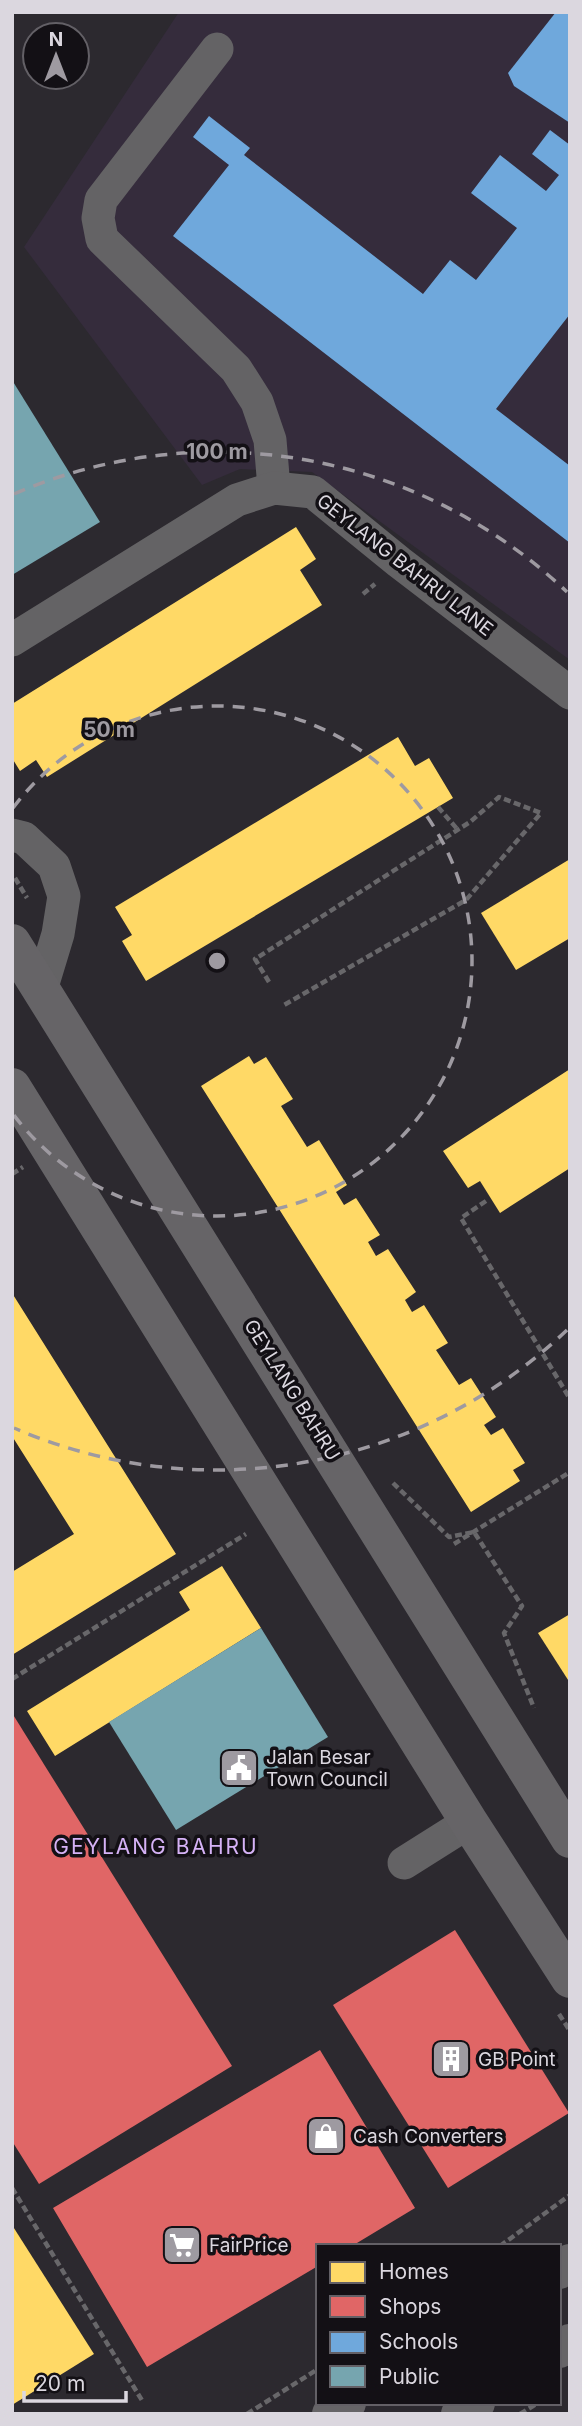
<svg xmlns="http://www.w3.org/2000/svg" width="582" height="2426" font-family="Inter,sans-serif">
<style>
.built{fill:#352c3c}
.homes{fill:#ffd966}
.shops{fill:#e06666}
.schools{fill:#6fa8dc}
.public{fill:#76a5af}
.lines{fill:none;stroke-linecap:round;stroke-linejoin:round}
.path{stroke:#68676a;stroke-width:4.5;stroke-dasharray:7 3.5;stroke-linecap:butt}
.minor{stroke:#646365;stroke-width:33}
.major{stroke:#666467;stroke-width:38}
.ring{fill:none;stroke:#9e9aa1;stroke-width:3.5;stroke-dasharray:12 9}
.labels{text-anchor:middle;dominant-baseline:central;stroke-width:7;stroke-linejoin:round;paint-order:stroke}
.street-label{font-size:19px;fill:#dbd7df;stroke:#131015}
.poi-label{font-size:19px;fill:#dbd7df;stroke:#131015;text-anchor:start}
.neighbourhood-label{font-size:21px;letter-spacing:2px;fill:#d5b2f6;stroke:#131015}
.centre{fill:#9e9aa1;stroke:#131015;stroke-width:3.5}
.ring-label{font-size:21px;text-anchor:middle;font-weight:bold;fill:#9e9aa1;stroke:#131015;stroke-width:7;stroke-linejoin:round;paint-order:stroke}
</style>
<rect width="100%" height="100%" fill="#2c292f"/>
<path class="built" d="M 179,12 L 570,12 L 570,660 L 312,472 L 240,469 L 202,485 L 24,247 Z"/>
<g class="homes">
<path d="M 296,527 L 316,559 L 300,570 L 322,605 L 47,777 L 36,760 L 20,771 L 12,758 L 12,704 Z"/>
<path d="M 398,737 L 415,766 L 429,758 L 453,798 L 146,981 L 122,941 L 132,935 L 115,907 Z"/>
<path d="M 570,859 L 570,938 L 516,970 L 481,913 Z"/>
<path d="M 249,1056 L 254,1064 L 266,1057 L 293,1099 L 281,1106 L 307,1147 L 319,1140 L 347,1185 L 336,1192 L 344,1205 L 356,1198 L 380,1235 L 368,1242 L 376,1256 L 388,1249 L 416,1292 L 405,1300 L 412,1312 L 424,1305 L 448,1343 L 436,1350 L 459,1385 L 471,1378 L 496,1417 L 484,1425 L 491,1435 L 503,1428 L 525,1463 L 513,1470 L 520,1481 L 471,1512 L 201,1086 Z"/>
<path d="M 570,1069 L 570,1168 L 500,1213 L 480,1181 L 468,1188 L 443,1151 Z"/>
<path d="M 12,1293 L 176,1554 L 12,1655 L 12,1572 L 74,1534 L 12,1436 Z"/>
<path d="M 222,1566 L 261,1628 L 55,1756 L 27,1711 L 190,1610 L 179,1592 Z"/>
<path d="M 570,1614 L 570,1683 L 538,1633 Z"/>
<path d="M 12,2225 L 94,2354 L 12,2405 Z"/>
</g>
<g class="shops">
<path d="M 12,1713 L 232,2066 L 39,2184 L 12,2141 Z"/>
<path d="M 455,1930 L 569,2113 L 448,2188 L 333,2005 Z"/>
<path d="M 320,2050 L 415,2208 L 352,2246 L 318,2246 L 318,2266 L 147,2367 L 53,2208 Z"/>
</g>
<g class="schools">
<path d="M 556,12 L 570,12 L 570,123 L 514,86 L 508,73 Z"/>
<path d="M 209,116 L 250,148 L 244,155 L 423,294 L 450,260 L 476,280 L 517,228 L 471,193 L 500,155 L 546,191 L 559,175 L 532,154 L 550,130 L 570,145 L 570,314 L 496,409 L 570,466 L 570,543 L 173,236 L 229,165 L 193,137 Z"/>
</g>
<g class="public">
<path d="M 12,380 L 100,522 L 12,575 Z"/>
<path d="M 261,1628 L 328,1737 L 176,1830 L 109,1722 Z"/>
</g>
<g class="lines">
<g class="path">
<path d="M 363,594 L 375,584"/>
<path d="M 438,807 L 458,830"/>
<path d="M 15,878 L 27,898"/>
<path d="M 269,982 L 255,959 L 470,822 L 499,797 L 541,813 L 466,900 L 284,1005"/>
<path d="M 12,1174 L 23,1167"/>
<path d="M 486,1201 L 461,1218 L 570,1399"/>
<path d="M 393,1483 L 449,1537 L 474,1532 L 522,1606 L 504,1633 L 534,1708"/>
<path d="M 454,1544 L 570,1472"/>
<path d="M 12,1679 L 246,1534"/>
<path d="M 559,2014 L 570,2031"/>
<path d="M 12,2188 L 143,2402"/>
<path d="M 500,2246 L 570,2195"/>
<path d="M 247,2414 L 318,2369"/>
<path d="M 520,2414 L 538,2403"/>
</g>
<g class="minor">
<path d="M 217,49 L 101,200 L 98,218 L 102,239 L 236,369 L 257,402 L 270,440 L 274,488"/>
<path d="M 12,640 L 237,500 L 274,488 L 313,492 L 399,562 L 570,693"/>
<path d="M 12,835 L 24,838 L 54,866 L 64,896 L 58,934 L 41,990"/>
<path d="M 404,1863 L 469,1822"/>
</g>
<g class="major">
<path d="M 12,943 L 570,1839"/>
<path d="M 12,1087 L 469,1822 L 570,1979"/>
<path d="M 559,2270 L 570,2263"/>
<path d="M 559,2349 L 570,2343"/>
<path d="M 331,2414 L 347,2403"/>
<path d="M 460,2414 L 476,2403"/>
</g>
</g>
<g class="ring">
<path d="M13 808A255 255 0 1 1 13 1114"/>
<path d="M567 1330A509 509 0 0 1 14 1428M14 494A509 509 0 0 1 567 592"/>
</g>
<defs>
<g id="civic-square" transform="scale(2.0125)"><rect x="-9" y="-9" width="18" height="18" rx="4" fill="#9e9aa1" stroke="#131015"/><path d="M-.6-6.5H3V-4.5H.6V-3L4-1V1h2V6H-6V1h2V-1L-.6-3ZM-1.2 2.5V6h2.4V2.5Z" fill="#fff"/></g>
<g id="building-square" transform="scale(2.0125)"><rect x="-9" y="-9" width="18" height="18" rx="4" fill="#9e9aa1" stroke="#131015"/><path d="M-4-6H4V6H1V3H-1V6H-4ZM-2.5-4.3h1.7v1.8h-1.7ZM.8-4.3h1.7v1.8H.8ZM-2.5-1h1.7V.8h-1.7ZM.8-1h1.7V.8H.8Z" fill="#fff"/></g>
<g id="shop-square" transform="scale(2.0125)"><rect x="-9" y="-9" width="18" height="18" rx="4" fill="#9e9aa1" stroke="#131015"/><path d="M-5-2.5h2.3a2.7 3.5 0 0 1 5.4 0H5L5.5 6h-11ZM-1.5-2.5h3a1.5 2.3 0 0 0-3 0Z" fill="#fff"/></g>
<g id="supermarket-square" transform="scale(2.0125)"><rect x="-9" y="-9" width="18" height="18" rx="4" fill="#9e9aa1" stroke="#131015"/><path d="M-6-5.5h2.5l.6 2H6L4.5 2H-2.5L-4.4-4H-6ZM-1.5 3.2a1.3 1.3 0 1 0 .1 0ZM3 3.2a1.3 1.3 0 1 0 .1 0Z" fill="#fff"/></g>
</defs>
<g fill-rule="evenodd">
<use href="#civic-square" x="239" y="1768"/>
<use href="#building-square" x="451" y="2059"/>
<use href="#shop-square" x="326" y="2136"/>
<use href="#supermarket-square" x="182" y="2245"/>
</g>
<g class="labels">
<g class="street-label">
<text transform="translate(405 565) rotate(38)">GEYLANG BAHRU LANE</text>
<text transform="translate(292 1390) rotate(58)">GEYLANG BAHRU</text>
</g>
<g class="poi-label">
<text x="266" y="1757">Jalan Besar<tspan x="266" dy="22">Town Council</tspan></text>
<text x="478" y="2059">GB Point</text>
<text x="353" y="2136">Cash Converters</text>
<text x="209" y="2245">FairPrice</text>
</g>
<g class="neighbourhood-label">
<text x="156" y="1846">GEYLANG BAHRU</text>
</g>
</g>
<circle cx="217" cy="961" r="10" class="centre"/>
<g class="ring-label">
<text x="217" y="459">100 m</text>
<text x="109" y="737">50 m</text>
</g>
<rect width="582" height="2426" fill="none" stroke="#dbd7df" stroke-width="28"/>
<rect x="316" y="2244" width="245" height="161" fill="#131015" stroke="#636066" stroke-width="2"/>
<rect x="330" y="2262" width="35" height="21" fill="#ffd966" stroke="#636066" stroke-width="2"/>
<text x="379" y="2279" font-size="21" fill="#dbd7df">Homes</text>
<rect x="330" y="2296" width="35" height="21" fill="#e06666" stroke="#636066" stroke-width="2"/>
<text x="379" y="2314" font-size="21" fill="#dbd7df">Shops</text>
<rect x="330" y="2332" width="35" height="21" fill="#6fa8dc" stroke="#636066" stroke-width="2"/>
<text x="379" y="2349" font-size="21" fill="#dbd7df">Schools</text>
<rect x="330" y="2366" width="35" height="21" fill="#76a5af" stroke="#636066" stroke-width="2"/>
<text x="379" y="2384" font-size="21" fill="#dbd7df">Public</text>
<g transform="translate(56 56)"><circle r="33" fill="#131015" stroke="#636066" stroke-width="2"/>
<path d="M0-5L12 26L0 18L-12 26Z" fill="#9e9aa1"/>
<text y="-10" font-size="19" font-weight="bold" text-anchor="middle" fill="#dbd7df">N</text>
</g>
<path d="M24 2391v10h102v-10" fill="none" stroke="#dbd7df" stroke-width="3.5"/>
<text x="35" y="2391" font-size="21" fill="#dbd7df" stroke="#131015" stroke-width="5" paint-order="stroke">20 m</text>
</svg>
